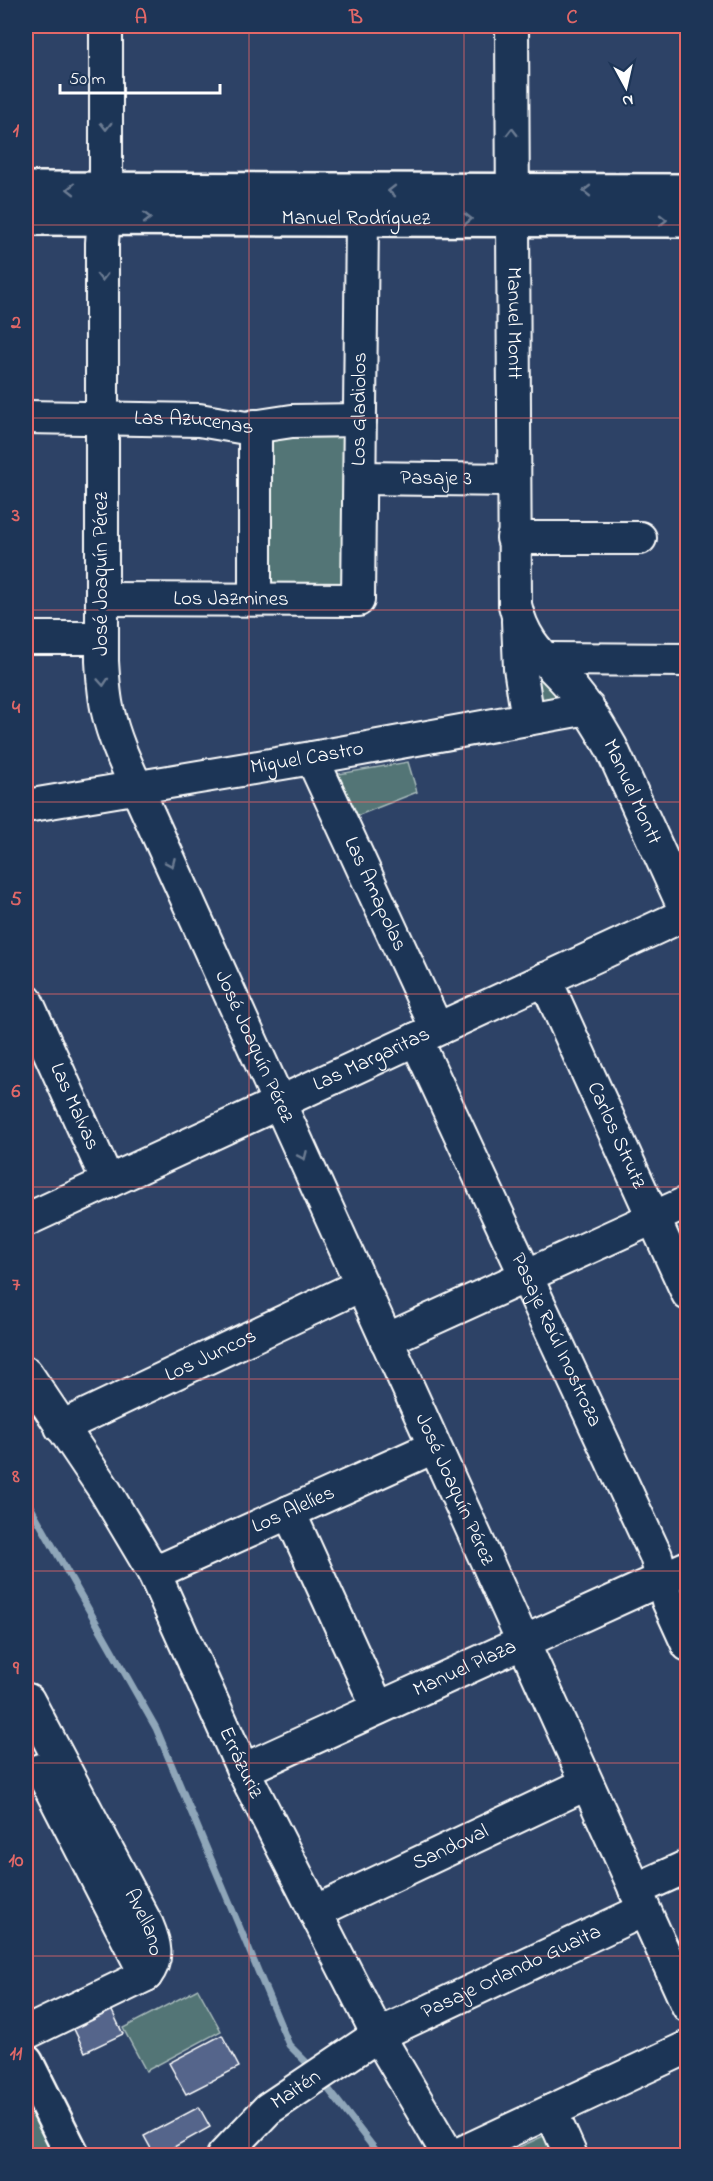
<svg xmlns="http://www.w3.org/2000/svg" width="713" height="2181" font-family="'Indie Flower',sans-serif">
<style>
.green{fill:#527576;stroke:#a8baba;stroke-width:1.5}
.lines{fill:none;stroke-linecap:round;stroke-linejoin:round}
.stream{stroke:#8fa6b9;stroke-width:7}
.building{fill:#54658b;stroke:#fff;stroke-width:1.5}
.minor-casing{stroke:#fff;stroke-width:36}
.major-casing{stroke:#fff;stroke-width:38}
.minor{stroke:#1d3557;stroke-width:32}
.major{stroke:#1d3557;stroke-width:33}
.oneway{stroke:#6c7c92}
.grid{fill:none;stroke:#e26868;stroke-width:1.5;stroke-opacity:0.55}
.labels{text-anchor:middle;dominant-baseline:central;stroke-width:5;stroke-linejoin:round;paint-order:stroke}
.street-label{font-size:21px;fill:#fff;stroke:#1d3557}
.neatline{fill:none;stroke:#e26868;stroke-width:2}
.grid-label{font-size:20px;text-anchor:middle;font-weight:bold;fill:#e26868}
</style>
<rect width="100%" height="100%" fill="#2d4266"/>
<filter id="ink" filterUnits="userSpaceOnUse"><feTurbulence type="fractalNoise" baseFrequency=".0167" numOctaves="2"/><feDisplacementMap in="SourceGraphic" scale="12" xChannelSelector="R" yChannelSelector="G"/><feConvolveMatrix kernelMatrix="1 2 1 2 8 2 1 2 1" color-interpolation-filters="sRGB"/></filter>
<g filter="url(#ink)">
<g class="green">
<path d="M 263,427 L 350,428 L 348,594 L 260,593 Z"/>
<path d="M 531,668 L 562,698 L 539,705 Z"/>
<path d="M 408,762 L 417,792 L 354,817 L 333,775 Z"/>
<path d="M 198,1989 L 221,2031 L 146,2071 L 123,2028 Z"/>
<path d="M 42,2108 L 67,2155 L 26,2155 L 26,2113 Z"/>
<path d="M 548,2134 L 558,2156 L 500,2156 Z"/>
</g>
<g class="lines">
<g class="stream">
<path d="M 26,1499 L 156,1728 L 289,2045 L 312,2068"/>
<path d="M 323,2082 L 380,2156"/>
</g>
</g>
<g class="building">
<path d="M 111,2009 L 123,2034 L 85,2052 L 73,2027 Z"/>
<path d="M 222,2035 L 239,2067 L 186,2094 L 169,2063 Z"/>
<path d="M 199,2107 L 210,2127 L 158,2156 L 155,2156 L 144,2136 Z"/>
</g>
<g class="lines">
<g class="minor-casing">
<g id="minor">
<path id="s1" d="M 106,26 L 106,190 L 102,243 L 102,661 C 103,678 104,696 108,712 C 115,744 131,774 144,804 L 688,2006"/>
<path id="s2" d="M 512,26 L 515,605 C 525,647 546,658 572,688 C 588,707 599,726 611,747 L 688,916"/>
<path id="s3" d="M 26,417 L 199,420 L 246,428 L 292,421 L 360,420"/>
<path id="s4" d="M 360,478 L 513,480"/>
<path d="M 513,538 L 640,538"/>
<path id="s5" d="M 102,599 L 358,600 L 362,219"/>
<path d="M 255,599 L 255,426"/>
<path d="M 518,621 L 520,668 L 528,719"/>
<path d="M 26,638 L 102,638"/>
<path d="M 544,659 L 688,660"/>
<path id="s6" d="M 312,758 L 437,1029"/>
<path id="s7" d="M 26,806 L 312,758 L 588,708"/>
<path id="s8" d="M 545,979 L 688,1294"/>
<path id="s9" d="M 26,1000 L 108,1182"/>
<path id="s10" d="M 416,1039 L 656,1556 L 668,1601 L 688,1645"/>
<path id="s11" d="M 26,1220 L 686,914"/>
<path d="M 386,1340 L 688,1202"/>
<path id="s12" d="M 26,1373 L 104,1489 L 154,1573 L 243,1770 L 378,2035 L 449,2156"/>
<path id="s13" d="M 61,1427 L 361,1285"/>
<path d="M 289,1512 L 378,1708"/>
<path id="s14" d="M 154,1573 L 434,1447"/>
<path id="s15" d="M 26,1702 L 28,1700 L 147,1925 C 155,1944 159,1958 146,1975 L 26,2033"/>
<path d="M 41,1770 L 146,1975"/>
<path id="s16" d="M 243,1770 L 688,1567"/>
<path d="M 635,1890 L 688,1866"/>
<path id="s17" d="M 315,1912 L 586,1784"/>
<path d="M 551,2111 L 571,2156"/>
<path id="s18" d="M 223,2156 L 268,2109 L 378,2035 L 644,1910"/>
<path d="M 455,2156 L 688,2047"/>
</g>
</g>
<g class="major-casing">
<g id="major">
<path d="M 26,189 L 688,191"/>
<path id="s19" d="M 26,218 L 688,220"/>
<path d="M 26,2062 L 73,2156"/>
</g>
</g>
<use href="#minor" class="minor"/>
<use href="#major" class="major"/>
</g>
<defs><path id="oneway-chevron" d="M-2-3.5L2.5 0L-2 3.5" fill="none" stroke-width="1.6" stroke-linecap="round" stroke-linejoin="round" transform="scale(1.5)"/></defs>
<g class="oneway">
<use href="#oneway-chevron" transform="translate(106 126) rotate(90)"/>
<use href="#oneway-chevron" transform="translate(512 132) rotate(-90)"/>
<use href="#oneway-chevron" transform="translate(71 189) rotate(-180)"/>
<use href="#oneway-chevron" transform="translate(392 191) rotate(-180)"/>
<use href="#oneway-chevron" transform="translate(587 191) rotate(-180)"/>
<use href="#oneway-chevron" transform="translate(147 218)"/>
<use href="#oneway-chevron" transform="translate(468 219)"/>
<use href="#oneway-chevron" transform="translate(663 220)"/>
<use href="#oneway-chevron" transform="translate(102 277) rotate(90)"/>
<use href="#oneway-chevron" transform="translate(103 682) rotate(86)"/>
<use href="#oneway-chevron" transform="translate(171 863) rotate(66)"/>
<use href="#oneway-chevron" transform="translate(303 1156) rotate(66)"/>
</g>
</g>
<path class="grid" d="M 249,26 L 249,2156M 464,26 L 464,2156M 26,225 L 688,225M 26,418 L 688,418M 26,610 L 688,610M 26,802 L 688,802M 26,994 L 688,994M 26,1187 L 688,1187M 26,1379 L 688,1379M 26,1571 L 688,1571M 26,1763 L 688,1763M 26,1956 L 688,1956"/>
<g class="labels">
<g class="street-label">
<text stroke="none"><textPath href="#s19" startOffset="330">Manuel Rodríguez</textPath></text>
<text stroke="none"><textPath href="#s2" startOffset="297">Manuel Montt</textPath></text>
<text stroke="none"><textPath href="#s5" startOffset="447">Los Gladiolos</textPath></text>
<text stroke="none"><textPath href="#s3" startOffset="168">Las Azucenas</textPath></text>
<text stroke="none"><textPath href="#s4" startOffset="76">Pasaje 3</textPath></text>
<text transform="translate(102 574) rotate(-90)">José Joaquín Pérez</text>
<text stroke="none"><textPath href="#s5" startOffset="129">Los Jazmines</textPath></text>
<text stroke="none"><textPath href="#s7" startOffset="285">Miguel Castro</textPath></text>
<text stroke="none"><textPath href="#s2" startOffset="802">Manuel Montt</textPath></text>
<text stroke="none"><textPath href="#s6" startOffset="150">Las Amapolas</textPath></text>
<text stroke="none"><textPath href="#s1" startOffset="1052">José Joaquín Pérez</textPath></text>
<text stroke="none"><textPath href="#s11" startOffset="381">Las Margaritas</textPath></text>
<text stroke="none"><textPath href="#s9" startOffset="117">Las Malvas</textPath></text>
<text stroke="none"><textPath href="#s8" startOffset="172">Carlos Strutz</textPath></text>
<text stroke="none"><textPath href="#s10" startOffset="332">Pasaje Raúl Inostroza</textPath></text>
<text stroke="none"><textPath href="#s13" startOffset="166">Los Juncos</textPath></text>
<text stroke="none"><textPath href="#s1" startOffset="1538">José Joaquín Pérez</textPath></text>
<text stroke="none"><textPath href="#s14" startOffset="153">Los Alelíes</textPath></text>
<text stroke="none"><textPath href="#s16" startOffset="244">Manuel Plaza</textPath></text>
<text stroke="none"><textPath href="#s12" startOffset="446">Errázuriz</textPath></text>
<text stroke="none"><textPath href="#s17" startOffset="150">Sandoval</textPath></text>
<text stroke="none"><textPath href="#s15" startOffset="254">Avellano</textPath></text>
<text stroke="none"><textPath href="#s18" startOffset="345">Pasaje Orlando Guaita</textPath></text>
<text stroke="none"><textPath href="#s18" startOffset="99">Maitén</textPath></text>
</g>
</g>
<rect width="713" height="2181" fill="none" stroke="#1d3557" stroke-width="66"/>
<g transform="translate(626 87) rotate(172)" stroke="#1d3557" stroke-width="4.5" paint-order="stroke">
<path d="M0-4.5L10 22L0 15L-10 22Z" fill="#ffffff"/>
<text y="-9" font-size="16" font-weight="bold" text-anchor="middle" fill="#ffffff">N</text>
</g>
<path d="M60 84v9h160v-9" fill="none" stroke="#ffffff" stroke-width="3"/>
<text x="69" y="84" font-size="18" fill="#ffffff" stroke="#1d3557" stroke-width="4.5" paint-order="stroke">50 m</text>
<rect x="33" y="33" width="647" height="2115" class="neatline"/>
<g class="grid-label">
<text x="141" y="23">A</text>
<text x="356" y="23">B</text>
<text x="572" y="23">C</text>
<text x="16" y="136">1</text>
<text x="16" y="328">2</text>
<text x="16" y="521">3</text>
<text x="16" y="713">4</text>
<text x="16" y="905">5</text>
<text x="16" y="1097">6</text>
<text x="16" y="1290">7</text>
<text x="16" y="1482">8</text>
<text x="16" y="1674">9</text>
<text x="16" y="1866">10</text>
<text x="16" y="2059">11</text>
</g>
</svg>
